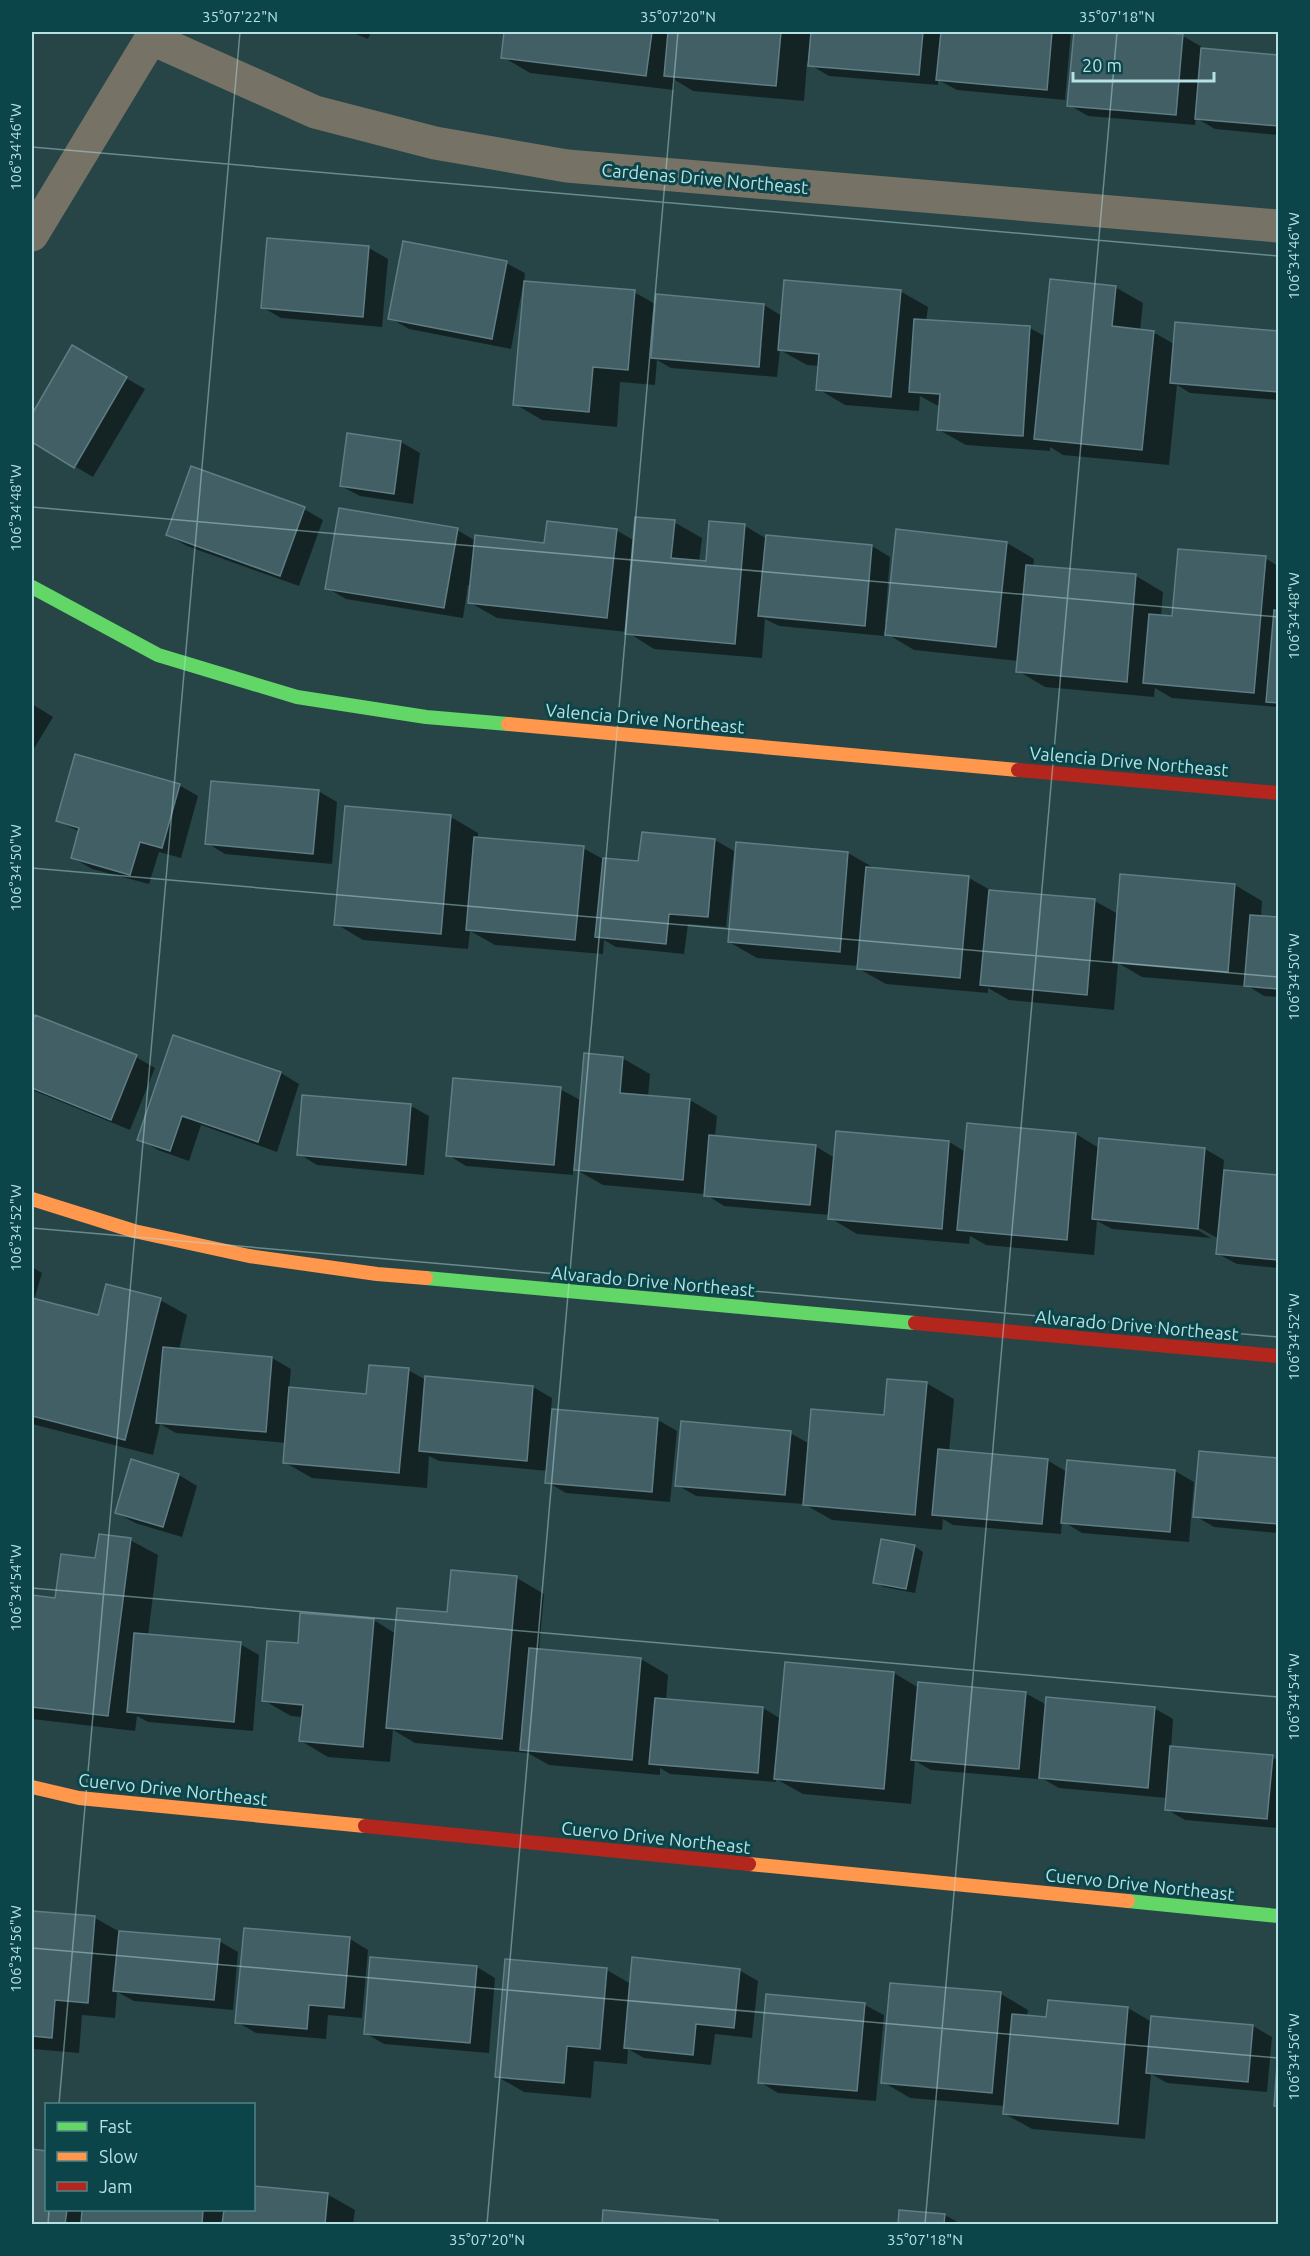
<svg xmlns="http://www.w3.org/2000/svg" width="1310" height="2256" font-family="Ubuntu,sans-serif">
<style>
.shadow{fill:#0007}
.building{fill:#415f65;stroke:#5f7d84;stroke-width:1.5}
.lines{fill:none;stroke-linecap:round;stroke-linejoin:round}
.street{stroke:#767366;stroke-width:33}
.fast{stroke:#63d668;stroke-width:14}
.slow{stroke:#ff974d;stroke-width:14}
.jam{stroke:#b3261e;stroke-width:14}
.ticks{fill:none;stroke:#b5e1e4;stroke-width:1.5;stroke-opacity:0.45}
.labels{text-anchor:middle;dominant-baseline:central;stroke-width:6;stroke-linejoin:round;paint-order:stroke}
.street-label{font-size:18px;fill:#b5e1e4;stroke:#0c4549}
.neatline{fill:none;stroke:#b5e1e4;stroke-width:2}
.ticks-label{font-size:15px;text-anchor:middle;fill:#b5e1e4}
</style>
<rect width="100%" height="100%" fill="#274547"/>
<g class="shadow">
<path d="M 351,32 L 371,32 L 368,39 Z"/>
<path d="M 506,32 L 1071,32 L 1065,100 L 957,90 L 938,80 L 938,85 L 829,76 L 807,63 L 804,101 L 693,91 L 675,80 L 674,90 L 530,73 L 503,57 Z"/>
<path d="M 1075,32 L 1134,32 L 1183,36 L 1202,47 L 1202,50 L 1278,56 L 1278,135 L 1215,129 L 1196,118 L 1195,125 L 1088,116 L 1069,105 Z"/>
<path d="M 268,239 L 369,248 L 388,259 L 382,327 L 281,318 L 262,307 Z"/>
<path d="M 506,263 L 525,273 L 524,282 L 634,292 L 657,305 L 658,296 L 764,305 L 782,316 L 900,291 L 928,307 L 926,322 L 1030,328 L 1046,337 L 1115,287 L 1143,303 L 1140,331 L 1153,332 L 1174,344 L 1176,324 L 1278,333 L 1278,400 L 1190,393 L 1177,385 L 1169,465 L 1063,455 L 1050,447 L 1050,451 L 966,445 L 939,430 L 940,407 L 920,396 L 919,411 L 845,405 L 818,389 L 820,366 L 807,365 L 780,350 L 777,377 L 671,368 L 657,360 L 655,385 L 620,382 L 617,427 L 542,420 L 515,404 L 525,285 L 523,285 L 511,349 L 409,329 L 390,318 Z"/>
<path d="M 72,347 L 145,389 L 93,477 L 32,441 L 32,417 Z"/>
<path d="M 401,442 L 420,453 L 413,504 L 360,496 L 341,486 Z"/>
<path d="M 304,509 L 323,520 L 299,586 L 187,546 L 168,535 Z"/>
<path d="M 674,522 L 702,538 L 699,562 L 707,563 L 745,526 L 767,539 L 872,546 L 890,557 L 885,622 L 888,622 L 1007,543 L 1034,559 L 1033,567 L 1136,576 L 1163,592 L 1161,616 L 1173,617 L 1265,558 L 1278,566 L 1278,707 L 1172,698 L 1155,688 L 1154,697 L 1045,687 L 1018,671 L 1019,661 L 914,650 L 884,632 L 884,636 L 779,626 L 765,619 L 762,658 L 654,649 L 627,632 L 497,618 L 469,602 L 471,585 L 468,585 L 463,618 L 346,599 L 327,588 L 457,530 L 476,541 L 545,545 L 616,530 L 635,541 Z"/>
<path d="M 32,704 L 53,717 L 32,752 Z"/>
<path d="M 179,785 L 198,796 L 181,858 L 159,852 L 149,884 L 92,869 L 73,858 L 80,832 L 58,821 Z"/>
<path d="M 318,791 L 337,802 L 332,864 L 225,854 L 207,843 Z"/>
<path d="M 346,808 L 451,817 L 478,833 L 478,838 L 583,848 L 603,859 L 640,863 L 715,840 L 734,851 L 726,927 L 688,924 L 684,954 L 616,947 L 604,940 L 603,954 L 495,945 L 470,931 L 468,949 L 363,940 L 336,924 Z"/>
<path d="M 848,853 L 876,869 L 969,878 L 994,892 L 1095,901 L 1118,914 L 1122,875 L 1235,885 L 1262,901 L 1261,917 L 1278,919 L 1278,997 L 1264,996 L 1248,986 L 1142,977 L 1118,963 L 1114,1010 L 1009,1000 L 988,988 L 988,993 L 886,984 L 859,969 L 859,966 L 757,958 L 729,942 Z"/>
<path d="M 36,1017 L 136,1057 L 155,1068 L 130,1130 L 32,1090 L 32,1028 Z"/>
<path d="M 173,1037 L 281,1073 L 299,1084 L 277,1152 L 201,1125 L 189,1161 L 158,1150 L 139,1139 Z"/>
<path d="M 622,1058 L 650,1074 L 648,1097 L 690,1100 L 717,1116 L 715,1137 L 815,1146 L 835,1158 L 949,1142 L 966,1152 L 1076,1134 L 1099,1148 L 1205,1149 L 1224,1160 L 1223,1171 L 1278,1176 L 1278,1268 L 1237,1264 L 1218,1254 L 1219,1239 L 1192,1224 L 1191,1226 L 1211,1238 L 1112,1229 L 1097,1221 L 1094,1255 L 986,1245 L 970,1236 L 969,1244 L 857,1234 L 830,1218 L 830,1215 L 724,1206 L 705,1194 L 603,1185 L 573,1168 L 573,1175 L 466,1166 L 448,1155 L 560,1089 L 582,1101 Z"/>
<path d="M 411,1106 L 429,1116 L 424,1175 L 317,1165 L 299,1154 Z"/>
<path d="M 32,1267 L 42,1273 L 34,1300 L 99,1317 L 160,1300 L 187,1315 L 179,1350 L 272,1358 L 291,1369 L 289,1389 L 367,1396 L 408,1370 L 426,1380 L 533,1387 L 552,1398 L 551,1410 L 658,1420 L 677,1431 L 670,1502 L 566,1493 L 547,1482 L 548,1471 L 439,1461 L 429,1456 L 427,1488 L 312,1478 L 284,1462 L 286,1443 L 176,1433 L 160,1424 L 153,1455 L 32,1424 Z"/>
<path d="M 926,1383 L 954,1399 L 949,1452 L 1047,1460 L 1067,1472 L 1068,1462 L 1175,1471 L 1194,1482 L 1189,1542 L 1082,1533 L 1062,1521 L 1061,1534 L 953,1525 L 943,1519 L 942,1530 L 832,1520 L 804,1504 L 696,1496 L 677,1485 L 790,1433 L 810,1444 L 886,1417 Z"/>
<path d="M 1201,1453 L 1278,1460 L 1278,1533 L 1214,1527 L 1195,1516 Z"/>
<path d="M 179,1475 L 197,1486 L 182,1537 L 135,1523 L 117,1513 Z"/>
<path d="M 130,1540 L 158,1555 L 148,1636 L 240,1644 L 259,1655 L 253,1731 L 148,1722 L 137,1716 L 135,1731 L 32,1719 L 32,1597 L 57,1600 L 96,1560 Z"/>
<path d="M 914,1546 L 923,1552 L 915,1593 L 884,1587 L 874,1582 Z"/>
<path d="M 452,1572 L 517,1578 L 544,1594 L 539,1650 L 641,1659 L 668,1675 L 666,1700 L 763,1708 L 781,1719 L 894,1673 L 919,1688 L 1025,1693 L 1047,1705 L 1154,1708 L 1173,1719 L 1171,1748 L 1272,1757 L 1278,1760 L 1278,1828 L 1185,1820 L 1166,1809 L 1167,1798 L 1059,1788 L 1038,1776 L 1038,1779 L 931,1770 L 915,1761 L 911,1804 L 803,1794 L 776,1779 L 776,1782 L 670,1774 L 660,1768 L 660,1775 L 549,1765 L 528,1753 L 415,1743 L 393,1730 L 390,1762 L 328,1757 L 301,1741 L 303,1717 L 291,1716 L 263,1700 L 299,1645 L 374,1620 L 396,1634 L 449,1614 Z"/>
<path d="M 32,1912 L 95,1918 L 120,1932 L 219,1941 L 238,1952 L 233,2010 L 134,2001 L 117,1992 L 115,2018 L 82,2015 L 79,2053 L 33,2049 Z"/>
<path d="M 350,1939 L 368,1950 L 362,2018 L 328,2015 L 326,2039 L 256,2033 L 237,2022 Z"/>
<path d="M 477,1967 L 495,1978 L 489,2053 L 384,2044 L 365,2033 Z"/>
<path d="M 607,1970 L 631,1984 L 739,1970 L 758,1981 L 752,2038 L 715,2034 L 711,2065 L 644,2058 L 628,2049 L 627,2064 L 594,2061 L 591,2098 L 524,2092 L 496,2076 Z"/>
<path d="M 1001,1994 L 1028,2010 L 1027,2017 L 1048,2019 L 1049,2001 L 1128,2008 L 1152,2022 L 1253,2026 L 1272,2037 L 1267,2092 L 1167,2083 L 1151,2074 L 1145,2139 L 1032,2129 L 1005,2114 L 1005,2106 L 910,2098 L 883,2082 Z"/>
<path d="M 865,2005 L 884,2015 L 876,2101 L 778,2093 L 760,2082 Z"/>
<path d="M 32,2151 L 46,2152 L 46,2210 L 254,2210 L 254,2188 L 327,2194 L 355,2210 L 353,2224 L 32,2224 Z"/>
<path d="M 605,2211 L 718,2221 L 724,2224 L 603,2224 Z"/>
<path d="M 901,2211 L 945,2215 L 961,2224 L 899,2224 Z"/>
</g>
<g class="building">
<path d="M 504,32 L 652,32 L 646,76 L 501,58 Z"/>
<path d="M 668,32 L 781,32 L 776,86 L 664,76 Z"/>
<path d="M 811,32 L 923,32 L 919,75 L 808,66 Z"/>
<path d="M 941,32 L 1052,32 L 1047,90 L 936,80 Z"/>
<path d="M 1074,32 L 1151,32 L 1183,34 L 1176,115 L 1067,106 Z"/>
<path d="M 1201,48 L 1278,55 L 1278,126 L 1195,119 Z"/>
<path d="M 267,238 L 369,246 L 363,317 L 261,308 Z"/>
<path d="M 403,241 L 507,261 L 492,339 L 388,319 Z"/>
<path d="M 1050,279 L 1116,286 L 1112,326 L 1154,331 L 1142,450 L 1034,439 Z"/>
<path d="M 784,280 L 901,290 L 891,397 L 816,390 L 819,354 L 778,350 Z"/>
<path d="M 524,281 L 635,290 L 628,370 L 593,367 L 589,412 L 513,405 Z"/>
<path d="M 656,294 L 764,304 L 759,367 L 651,358 Z"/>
<path d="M 914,319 L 1030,326 L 1023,436 L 937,430 L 940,394 L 909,392 Z"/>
<path d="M 1175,322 L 1278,331 L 1278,392 L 1170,383 Z"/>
<path d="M 72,345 L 127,377 L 74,468 L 32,442 L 32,414 Z"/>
<path d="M 347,433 L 401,441 L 394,494 L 340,486 Z"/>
<path d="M 191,466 L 305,507 L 280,576 L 166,535 Z"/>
<path d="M 339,508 L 458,528 L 444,608 L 325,589 Z"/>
<path d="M 635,517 L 675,520 L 671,558 L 706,561 L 709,521 L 745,524 L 735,644 L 625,634 Z"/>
<path d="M 547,521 L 617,529 L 607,618 L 468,603 L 475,535 L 544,543 Z"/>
<path d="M 896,529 L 1007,542 L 996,647 L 885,635 Z"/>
<path d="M 766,535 L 872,545 L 865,626 L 758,616 Z"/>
<path d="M 1178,549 L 1266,556 L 1254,693 L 1143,683 L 1149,614 L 1172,616 Z"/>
<path d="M 1026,565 L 1136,574 L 1127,682 L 1016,672 Z"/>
<path d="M 1274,610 L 1278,611 L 1278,703 L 1266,702 Z"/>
<path d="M 75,754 L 180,784 L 162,848 L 140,842 L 130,875 L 71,858 L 79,828 L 56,821 Z"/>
<path d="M 211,781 L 319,790 L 313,854 L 205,844 Z"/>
<path d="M 345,806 L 451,815 L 441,934 L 334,925 Z"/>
<path d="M 642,832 L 715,839 L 708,917 L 669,914 L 666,944 L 595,937 L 603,858 L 638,861 Z"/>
<path d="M 474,837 L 584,846 L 575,940 L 466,930 Z"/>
<path d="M 736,842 L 848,852 L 840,952 L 728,942 Z"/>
<path d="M 866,867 L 969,876 L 960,978 L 857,969 Z"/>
<path d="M 1120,874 L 1235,884 L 1228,972 L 1113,962 Z"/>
<path d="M 989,890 L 1095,899 L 1087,995 L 980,985 Z"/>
<path d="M 1250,915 L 1278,917 L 1278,989 L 1244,986 Z"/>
<path d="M 35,1015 L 137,1055 L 111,1120 L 32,1088 L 32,1024 Z"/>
<path d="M 173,1035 L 281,1072 L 258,1142 L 182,1116 L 170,1151 L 137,1140 Z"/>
<path d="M 584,1053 L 623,1057 L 620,1093 L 690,1099 L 683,1180 L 574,1170 Z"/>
<path d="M 453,1078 L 561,1087 L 554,1165 L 446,1156 Z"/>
<path d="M 302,1095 L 411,1104 L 406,1165 L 297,1155 Z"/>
<path d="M 967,1123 L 1076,1133 L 1067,1240 L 957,1230 Z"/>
<path d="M 836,1131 L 949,1141 L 942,1229 L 828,1219 Z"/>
<path d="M 709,1135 L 816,1145 L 810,1205 L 704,1196 Z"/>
<path d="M 1099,1138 L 1205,1148 L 1198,1229 L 1092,1219 Z"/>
<path d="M 1224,1170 L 1278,1175 L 1278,1260 L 1216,1254 Z"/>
<path d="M 106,1284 L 161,1298 L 125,1440 L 32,1416 L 32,1298 L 98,1315 Z"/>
<path d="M 163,1347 L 272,1357 L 266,1432 L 156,1423 Z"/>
<path d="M 369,1365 L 409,1368 L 399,1473 L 283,1463 L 289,1387 L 366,1394 Z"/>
<path d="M 425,1376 L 533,1386 L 527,1461 L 419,1451 Z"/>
<path d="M 887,1379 L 927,1382 L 915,1515 L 803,1505 L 811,1409 L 884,1415 Z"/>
<path d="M 552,1409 L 658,1418 L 652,1492 L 545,1483 Z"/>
<path d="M 681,1421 L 791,1431 L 785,1495 L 675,1486 Z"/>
<path d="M 938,1449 L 1048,1459 L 1042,1524 L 932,1515 Z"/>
<path d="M 1199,1451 L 1278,1458 L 1278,1524 L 1193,1517 Z"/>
<path d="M 131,1459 L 179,1474 L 163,1527 L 115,1513 Z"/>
<path d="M 1067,1460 L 1175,1470 L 1170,1532 L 1061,1523 Z"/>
<path d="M 99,1534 L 131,1538 L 108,1716 L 32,1707 L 32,1595 L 55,1598 L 61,1554 L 95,1558 Z"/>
<path d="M 881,1539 L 915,1545 L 906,1589 L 873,1583 Z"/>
<path d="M 451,1570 L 517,1576 L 502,1739 L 386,1728 L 397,1608 L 447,1612 Z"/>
<path d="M 300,1613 L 374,1619 L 363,1747 L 299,1741 L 303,1705 L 262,1701 L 267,1641 L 298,1643 Z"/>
<path d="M 134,1633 L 241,1642 L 234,1722 L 127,1712 Z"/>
<path d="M 529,1648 L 641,1658 L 632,1760 L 520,1750 Z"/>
<path d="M 785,1662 L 894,1672 L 884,1789 L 774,1779 Z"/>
<path d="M 918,1682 L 1026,1692 L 1019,1769 L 911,1760 Z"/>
<path d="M 1046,1697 L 1155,1707 L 1148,1788 L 1039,1778 Z"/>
<path d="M 655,1698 L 763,1707 L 758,1773 L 649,1764 Z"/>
<path d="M 1170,1746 L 1273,1755 L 1267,1819 L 1165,1810 Z"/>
<path d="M 32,1911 L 95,1916 L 88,2003 L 55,2000 L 52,2038 L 32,2036 Z"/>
<path d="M 244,1928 L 350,1937 L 344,2008 L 309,2005 L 307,2029 L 235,2023 Z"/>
<path d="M 119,1931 L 220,1939 L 214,2000 L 113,1991 Z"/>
<path d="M 370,1957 L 477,1966 L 470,2043 L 364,2034 Z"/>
<path d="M 632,1957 L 740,1969 L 734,2028 L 696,2024 L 693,2055 L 624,2048 Z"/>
<path d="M 505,1959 L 607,1968 L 600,2049 L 567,2046 L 564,2083 L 495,2077 Z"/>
<path d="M 890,1983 L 1001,1992 L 992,2093 L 881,2083 Z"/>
<path d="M 766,1994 L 865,2003 L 857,2091 L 758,2083 Z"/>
<path d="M 1048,2000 L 1128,2007 L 1118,2124 L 1003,2114 L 1012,2014 L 1046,2017 Z"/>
<path d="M 1151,2016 L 1253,2025 L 1248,2082 L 1146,2073 Z"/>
<path d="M 1278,2051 L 1278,2106 L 1274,2106 Z"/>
<path d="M 32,2149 L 46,2151 L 46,2210 L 67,2210 L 65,2224 L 32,2224 Z"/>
<path d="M 254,2186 L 328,2193 L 325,2224 L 222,2224 L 224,2210 L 254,2210 Z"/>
<path d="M 82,2210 L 203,2210 L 202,2224 L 81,2224 Z"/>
<path d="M 603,2210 L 718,2220 L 718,2224 L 602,2224 Z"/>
<path d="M 899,2210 L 945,2214 L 944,2224 L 898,2224 Z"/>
</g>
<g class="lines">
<g class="street">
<path d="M 152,39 L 315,112 L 435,143 L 567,166 L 1278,226"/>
<path d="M 32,235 L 155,32"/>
</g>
<g class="fast">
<path d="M 32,587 L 158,655 L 297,697 L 426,717 L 508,724"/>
<path d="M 426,1278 L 915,1323"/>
<path d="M 1128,1901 L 1278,1916"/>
</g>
<g class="slow">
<path d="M 508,724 L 1018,770"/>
<path d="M 32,1199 L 134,1231 L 249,1256 L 377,1274 L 426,1278"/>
<path d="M 32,1787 L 79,1798 L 365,1826"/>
<path d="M 749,1864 L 1128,1901"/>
</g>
<g class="jam">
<path d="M 1018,770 L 1278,793"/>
<path d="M 915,1323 L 1278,1356"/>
<path d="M 365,1826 L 749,1864"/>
</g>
</g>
<path class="ticks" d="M 32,147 L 1278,256M 32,507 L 1278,617M 32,868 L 1278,977M 32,1228 L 1278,1337M 32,1588 L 1278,1697M 32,1948 L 1278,2058M 59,2104 L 240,32M 48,2224 L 49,2210M 487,2224 L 678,32M 925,2224 L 1117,32"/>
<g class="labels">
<g class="street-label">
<text transform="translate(705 178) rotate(5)">Cardenas Drive Northeast</text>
<text transform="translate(645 718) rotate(5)">Valencia Drive Northeast</text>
<text transform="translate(1129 761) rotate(5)">Valencia Drive Northeast</text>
<text transform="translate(653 1281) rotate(5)">Alvarado Drive Northeast</text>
<text transform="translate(1137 1325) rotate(5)">Alvarado Drive Northeast</text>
<text transform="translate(173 1789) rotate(6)">Cuervo Drive Northeast</text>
<text transform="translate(656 1837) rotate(6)">Cuervo Drive Northeast</text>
<text transform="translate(1140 1884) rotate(6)">Cuervo Drive Northeast</text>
</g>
</g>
<rect width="1310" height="2256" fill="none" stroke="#0c4549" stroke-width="66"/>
<rect x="45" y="2103" width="210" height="108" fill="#0c4549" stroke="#508387" stroke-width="1.5"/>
<rect x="57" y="2122" width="30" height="9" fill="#63d668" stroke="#508387" stroke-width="1.5"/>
<text x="99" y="2133" font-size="18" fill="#b5e1e4">Fast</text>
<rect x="57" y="2152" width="30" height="9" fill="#ff974d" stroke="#508387" stroke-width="1.5"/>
<text x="99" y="2163" font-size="18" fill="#b5e1e4">Slow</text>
<rect x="57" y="2182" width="30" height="9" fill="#b3261e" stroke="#508387" stroke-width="1.5"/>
<text x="99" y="2193" font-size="18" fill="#b5e1e4">Jam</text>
<path d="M1073 72v9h141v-9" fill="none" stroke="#b5e1e4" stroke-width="3"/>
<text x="1082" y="72" font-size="18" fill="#b5e1e4" stroke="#0c4549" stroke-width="4.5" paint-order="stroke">20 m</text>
<rect x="33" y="33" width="1244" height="2190" class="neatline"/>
<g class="ticks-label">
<text x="240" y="22">35°07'22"N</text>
<text x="678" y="22">35°07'20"N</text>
<text x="1117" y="22">35°07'18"N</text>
<text transform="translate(16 147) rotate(-90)" y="5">106°34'46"W</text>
<text transform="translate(1294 256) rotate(-90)" y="5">106°34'46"W</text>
<text transform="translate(16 508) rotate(-90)" y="5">106°34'48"W</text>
<text transform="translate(1294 616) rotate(-90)" y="5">106°34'48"W</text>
<text transform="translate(16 868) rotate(-90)" y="5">106°34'50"W</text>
<text transform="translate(1294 977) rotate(-90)" y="5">106°34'50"W</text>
<text transform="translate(16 1228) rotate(-90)" y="5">106°34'52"W</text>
<text transform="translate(1294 1337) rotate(-90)" y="5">106°34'52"W</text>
<text transform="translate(16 1588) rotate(-90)" y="5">106°34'54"W</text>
<text transform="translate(1294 1697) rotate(-90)" y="5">106°34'54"W</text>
<text transform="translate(16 1949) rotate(-90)" y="5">106°34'56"W</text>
<text transform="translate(1294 2057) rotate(-90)" y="5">106°34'56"W</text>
<text x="487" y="2245">35°07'20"N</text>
<text x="925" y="2245">35°07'18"N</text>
</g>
</svg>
